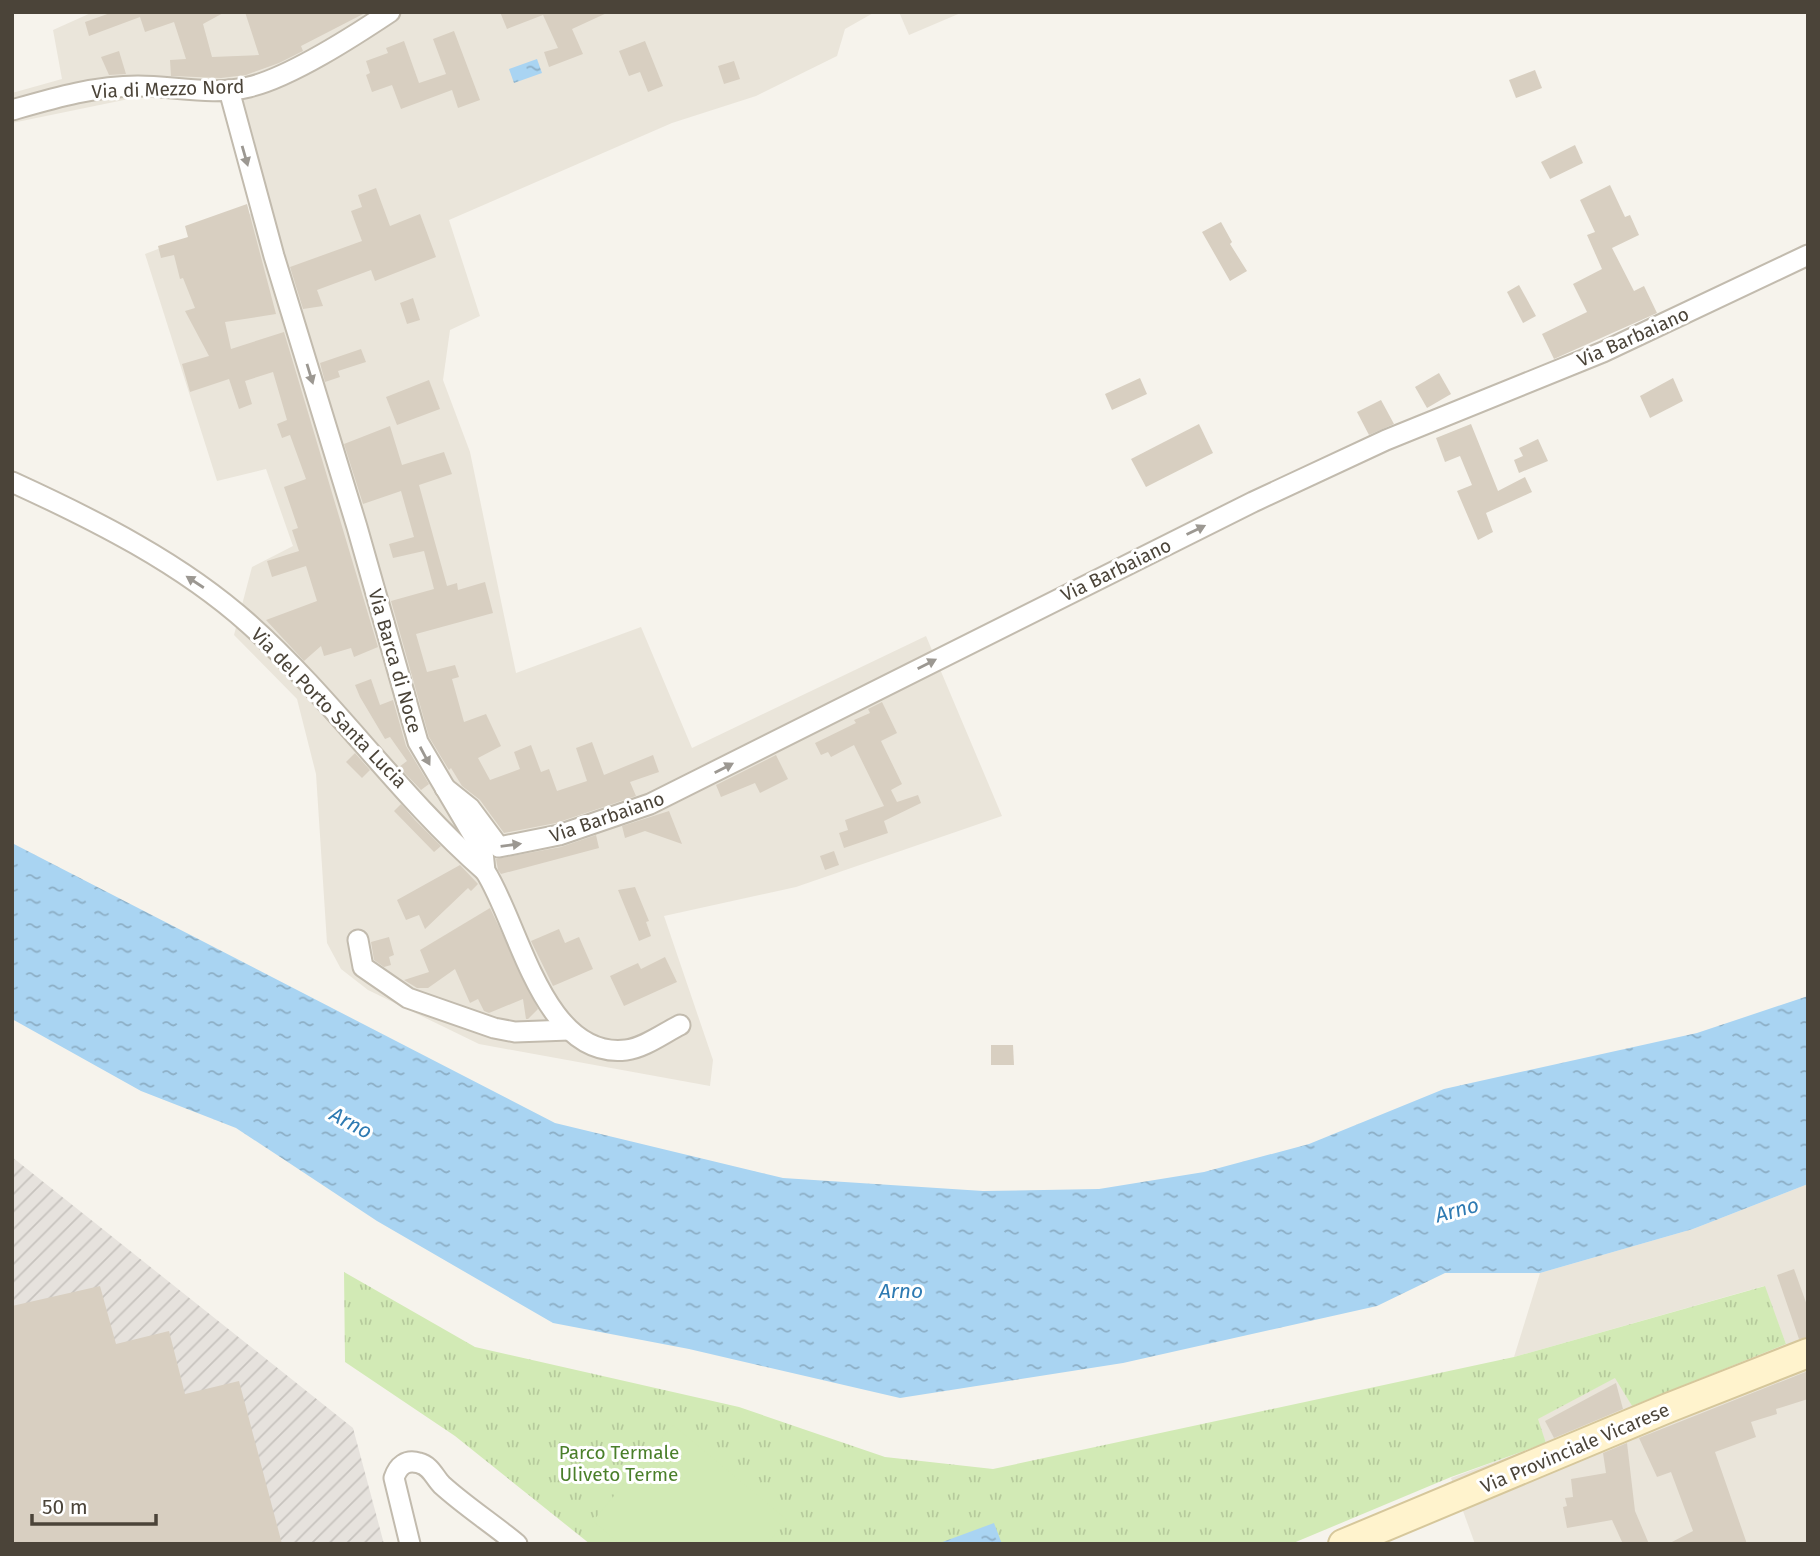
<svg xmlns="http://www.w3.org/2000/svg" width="1820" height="1556" font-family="'Fira Sans',sans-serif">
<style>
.residential{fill:#eae5da}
.industrial{fill:url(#industrial-furrows)}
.park{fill:url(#park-tufts)}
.pitch{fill:#d2eab5}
.water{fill:url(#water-ripples)}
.building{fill:#d8cfc1}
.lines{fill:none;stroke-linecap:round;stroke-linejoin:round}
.street-casing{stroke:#c2bbae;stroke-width:23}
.secondary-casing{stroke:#d6c79b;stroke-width:32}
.street{stroke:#fff;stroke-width:19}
.secondary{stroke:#fff3cd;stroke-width:28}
.oneway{fill:#9c9892}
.labels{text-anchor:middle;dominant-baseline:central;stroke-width:6;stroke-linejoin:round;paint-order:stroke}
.street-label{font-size:19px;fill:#4b4439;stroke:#fff}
.park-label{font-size:19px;fill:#4a7f2a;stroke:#fff}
.water-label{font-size:21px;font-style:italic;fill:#2e7ab2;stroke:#fff}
</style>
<defs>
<pattern id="industrial-furrows" width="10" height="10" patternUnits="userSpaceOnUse" patternTransform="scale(1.75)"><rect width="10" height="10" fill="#e6e2dd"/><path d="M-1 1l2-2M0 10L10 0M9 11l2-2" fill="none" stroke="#c7c3be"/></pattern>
<pattern id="park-tufts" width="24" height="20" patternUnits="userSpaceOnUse" patternTransform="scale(1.75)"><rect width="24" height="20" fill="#d2eab5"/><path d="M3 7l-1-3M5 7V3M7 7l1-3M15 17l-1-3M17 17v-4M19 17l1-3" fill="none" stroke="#b6ca9c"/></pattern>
<pattern id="water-ripples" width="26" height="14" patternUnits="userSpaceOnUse" patternTransform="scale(1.75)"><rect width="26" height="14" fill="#a9d4f2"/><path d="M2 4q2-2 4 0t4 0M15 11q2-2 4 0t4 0" fill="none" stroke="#8caec5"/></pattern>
</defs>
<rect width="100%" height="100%" fill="#f6f3ec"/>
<g class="residential">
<path d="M 93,12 L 875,12 L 845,29 L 837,56 L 756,96 L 672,123 L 449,220 L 480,316 L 450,330 L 443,380 L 470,452 L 516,673 L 641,627 L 692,748 L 926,636 L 1002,816 L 796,887 L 664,916 L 713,1060 L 710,1086 L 479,1044 L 368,990 L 341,969 L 327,943 L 316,774 L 297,699 L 234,635 L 252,567 L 293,546 L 266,469 L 217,481 L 145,254 L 252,213 L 228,104 L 153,94 L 12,123 L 12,93 L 62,79 L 53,30 Z"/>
<path d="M 899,12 L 963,12 L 909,35 Z"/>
<path d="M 1808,1184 L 1808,1544 L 1475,1544 L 1451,1478 L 1546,1443 L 1537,1419 L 1616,1377 L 1632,1406 L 1786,1344 L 1764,1286 L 1514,1357 L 1540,1273 L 1693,1229 Z"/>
</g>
<path class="industrial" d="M 12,1157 L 353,1428 L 384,1544 L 12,1544 Z"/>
<path class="park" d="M 344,1272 L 475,1347 L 739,1407 L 885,1457 L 993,1469 L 1514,1357 L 1765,1286 L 1786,1344 L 1632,1406 L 1615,1378 L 1538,1419 L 1546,1443 L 1451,1477 L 1291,1544 L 590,1544 L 455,1436 L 345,1362 Z"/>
<path class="pitch" d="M 673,1425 L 787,1520 L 767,1544 L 620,1544 L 593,1521 Z"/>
<g class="water">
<path d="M 537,59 L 542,73 L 514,83 L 509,69 Z"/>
<path d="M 12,843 L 555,1123 L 783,1178 L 983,1191 L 1099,1189 L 1204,1172 L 1309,1144 L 1444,1089 L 1697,1033 L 1808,996 L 1808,1184 L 1693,1229 L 1540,1273 L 1445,1273 L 1377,1306 L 1123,1363 L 900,1398 L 689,1349 L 553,1323 L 377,1221 L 236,1128 L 141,1091 L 12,1019 Z"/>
<path d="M 994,1523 L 1002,1544 L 937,1544 Z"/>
</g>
<g class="building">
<path d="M 113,12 L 225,12 L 203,24 L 212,57 L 259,55 L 245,12 L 367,12 L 301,46 L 303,51 L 279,63 L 246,75 L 221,78 L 171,76 L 170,60 L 186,59 L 174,22 L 145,32 L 140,17 L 89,36 L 85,22 Z"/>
<path d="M 500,12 L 609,12 L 572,29 L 583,54 L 549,67 L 544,52 L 558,48 L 543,15 L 507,29 Z"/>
<path d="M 454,31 L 480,100 L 458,108 L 452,90 L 401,109 L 392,85 L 372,92 L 366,75 L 370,73 L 366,61 L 388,53 L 386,48 L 404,41 L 419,83 L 446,74 L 433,39 Z"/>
<path d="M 645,41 L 663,86 L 648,92 L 640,72 L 629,76 L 619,51 Z"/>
<path d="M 119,51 L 126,74 L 109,75 L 101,57 Z"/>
<path d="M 734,61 L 740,79 L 724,84 L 718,66 Z"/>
<path d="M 1535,70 L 1542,88 L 1516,98 L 1509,80 Z"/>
<path d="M 1575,145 L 1583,163 L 1550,179 L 1541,162 Z"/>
<path d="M 1610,185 L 1625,217 L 1630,215 L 1639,235 L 1612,248 L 1634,291 L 1644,286 L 1657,313 L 1554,359 L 1542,334 L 1587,312 L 1573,284 L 1602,269 L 1587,235 L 1595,232 L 1580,200 Z"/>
<path d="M 376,188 L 390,226 L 420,214 L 436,257 L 375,281 L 371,270 L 317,290 L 323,306 L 303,309 L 290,267 L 362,241 L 351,211 L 362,207 L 358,195 Z"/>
<path d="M 247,204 L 276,314 L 225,322 L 231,349 L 284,332 L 378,647 L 354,657 L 351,648 L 324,656 L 321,646 L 304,661 L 266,620 L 317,601 L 306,566 L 272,577 L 267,561 L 299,551 L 292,530 L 298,528 L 284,487 L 306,479 L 290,435 L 282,438 L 277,424 L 287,420 L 273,372 L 245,381 L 252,404 L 239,409 L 229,379 L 190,392 L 182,364 L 209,356 L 185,311 L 195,308 L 183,278 L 180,279 L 174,255 L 161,258 L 158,246 L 188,237 L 185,226 Z"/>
<path d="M 1221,222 L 1232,242 L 1230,244 L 1247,271 L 1230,281 L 1202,232 Z"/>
<path d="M 1519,285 L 1536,316 L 1523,323 L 1507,292 Z"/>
<path d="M 413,298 L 420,320 L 407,324 L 400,303 Z"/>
<path d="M 361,349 L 366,362 L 338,371 L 340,377 L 325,382 L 320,363 Z"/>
<path d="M 1439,373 L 1451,394 L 1427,408 L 1415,387 Z"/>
<path d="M 1140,378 L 1147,394 L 1112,410 L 1105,394 Z"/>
<path d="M 1673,378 L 1683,401 L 1650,418 L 1640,396 Z"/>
<path d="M 429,380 L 440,409 L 397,425 L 386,397 Z"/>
<path d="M 1381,400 L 1394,424 L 1369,435 L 1357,412 Z"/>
<path d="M 1199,424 L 1213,453 L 1146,487 L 1131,459 Z"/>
<path d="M 1471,424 L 1498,491 L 1525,477 L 1532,492 L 1486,513 L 1493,532 L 1478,540 L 1457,491 L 1472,485 L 1460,456 L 1445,462 L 1436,438 Z"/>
<path d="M 390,426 L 402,465 L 444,452 L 452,474 L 419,485 L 447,586 L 457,583 L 458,590 L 485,582 L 493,613 L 416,634 L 427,672 L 455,665 L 459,677 L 452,679 L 464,722 L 486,714 L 501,746 L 478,758 L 490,780 L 520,769 L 514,752 L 531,745 L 541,772 L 549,769 L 557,791 L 587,781 L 576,748 L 592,742 L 604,775 L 653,755 L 659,772 L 630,782 L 636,796 L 556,823 L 504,833 L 480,800 L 462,786 L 451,768 L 449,770 L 429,737 L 391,601 L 434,589 L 424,551 L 393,558 L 389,544 L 414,537 L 401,491 L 363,504 L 344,444 Z"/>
<path d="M 1538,439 L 1548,461 L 1519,473 L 1514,460 L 1523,456 L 1519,448 Z"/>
<path d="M 371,679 L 380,705 L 393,700 L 406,746 L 429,784 L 421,790 L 399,767 L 407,761 L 390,737 L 385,739 L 360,697 L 355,685 Z"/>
<path d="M 882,702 L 897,733 L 881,741 L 902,784 L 891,790 L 897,802 L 918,795 L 921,803 L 884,821 L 888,833 L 844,848 L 839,833 L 848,830 L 845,820 L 884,806 L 854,745 L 831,757 L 828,752 L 821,755 L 815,743 L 856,723 L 854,720 L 870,713 L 868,709 Z"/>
<path d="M 355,753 L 370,770 L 362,778 L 346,762 Z"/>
<path d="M 776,755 L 788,779 L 760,793 L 755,783 L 721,797 L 716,785 Z"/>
<path d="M 401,804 L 415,820 L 441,846 L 434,852 L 394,811 Z"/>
<path d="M 669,811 L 682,844 L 645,831 L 625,838 L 622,826 Z"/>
<path d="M 596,835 L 599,848 L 501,874 L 498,870 L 496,859 L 561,847 Z"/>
<path d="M 834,851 L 839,865 L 825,870 L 820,856 Z"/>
<path d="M 460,865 L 478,884 L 471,891 L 468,888 L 425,929 L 419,915 L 406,920 L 397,900 Z"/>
<path d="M 635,887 L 649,921 L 646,922 L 651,936 L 639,941 L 618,890 Z"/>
<path d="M 490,908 L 538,1009 L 528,1019 L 526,1019 L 523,999 L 489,1013 L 484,1011 L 478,999 L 470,1003 L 455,969 L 428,988 L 417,988 L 404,980 L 429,972 L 420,950 Z"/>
<path d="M 559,929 L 565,943 L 579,937 L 593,969 L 553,986 L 531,941 Z"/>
<path d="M 389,937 L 394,955 L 389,957 L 391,965 L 384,967 L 374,960 L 371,942 Z"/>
<path d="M 665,957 L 677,982 L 624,1006 L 610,976 L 638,963 L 641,969 Z"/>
<path d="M 991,1045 L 1013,1045 L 1014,1065 L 991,1065 Z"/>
<path d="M 1794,1269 L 1808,1308 L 1808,1337 L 1799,1339 L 1777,1275 Z"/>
<path d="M 100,1286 L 116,1344 L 169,1331 L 185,1394 L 239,1381 L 282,1544 L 12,1544 L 12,1306 Z"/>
<path d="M 1808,1371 L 1808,1399 L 1776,1409 L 1777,1414 L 1751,1422 L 1756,1437 L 1715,1452 L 1747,1544 L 1668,1544 L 1693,1531 L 1671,1472 L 1657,1477 L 1639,1438 Z"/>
<path d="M 1616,1383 L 1623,1409 L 1554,1438 L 1545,1421 Z"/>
<path d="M 1627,1443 L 1635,1511 L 1649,1544 L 1623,1544 L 1612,1520 L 1567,1528 L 1563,1507 L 1567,1506 L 1565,1498 L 1573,1497 L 1571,1479 L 1606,1473 L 1603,1453 Z"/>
</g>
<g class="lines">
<g class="street-casing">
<g id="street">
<path d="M 229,90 L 274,256 L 357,527 L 418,742 L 483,852 L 485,871 C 519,923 543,1060 626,1050 C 644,1048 664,1033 680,1025"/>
<path d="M 12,110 C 54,98 94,86 138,86 C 173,86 214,96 249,87 C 291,77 354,36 390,12"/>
<path d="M 12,482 C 95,520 181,563 249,624 C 334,700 399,796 485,871"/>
<path d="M 445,788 L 470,808 L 499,847 L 559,835 L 650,804 L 1253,502 L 1386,440 L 1603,352 L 1808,255"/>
<path d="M 358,940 L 363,967 L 408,998 L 494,1028 L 515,1032 L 569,1030"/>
<path d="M 410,1544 L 394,1478 C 398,1466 406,1459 419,1463 C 431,1466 434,1477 442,1485 C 465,1506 493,1524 517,1544"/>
</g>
</g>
<g class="secondary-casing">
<path id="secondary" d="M 1343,1544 L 1668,1408 L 1808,1353"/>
</g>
<use href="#street" class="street"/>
<use href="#secondary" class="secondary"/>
</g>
<defs><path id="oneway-solid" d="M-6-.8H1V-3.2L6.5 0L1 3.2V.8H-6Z" transform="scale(1.75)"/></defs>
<g class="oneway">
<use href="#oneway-solid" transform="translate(245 156) rotate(74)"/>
<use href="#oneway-solid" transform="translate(310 374) rotate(73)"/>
<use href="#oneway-solid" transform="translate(1196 530) rotate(-26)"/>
<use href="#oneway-solid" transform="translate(195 582) rotate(-147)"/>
<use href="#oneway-solid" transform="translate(927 664) rotate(-27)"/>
<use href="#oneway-solid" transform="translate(425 756) rotate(62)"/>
<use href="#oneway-solid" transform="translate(724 768) rotate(-27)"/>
<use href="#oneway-solid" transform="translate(511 845) rotate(-8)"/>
</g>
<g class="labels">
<g class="street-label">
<text transform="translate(168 89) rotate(-2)">Via di Mezzo Nord</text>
<text transform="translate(1633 337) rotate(-24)">Via Barbaiano</text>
<text transform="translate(1116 570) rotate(-26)">Via Barbaiano</text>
<text transform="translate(395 661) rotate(74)">Via Barca di Noce</text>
<text transform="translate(329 708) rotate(46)">Via del Porto Santa Lucia</text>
<text transform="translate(607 817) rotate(-19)">Via Barbaiano</text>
<text transform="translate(1575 1448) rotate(-23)">Via Provinciale Vicarese</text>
</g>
<g class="park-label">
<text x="619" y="1452">Parco Termale<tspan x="619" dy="22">Uliveto Terme</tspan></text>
</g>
<g class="water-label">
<text transform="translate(351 1123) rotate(28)">Arno</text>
<text transform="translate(1457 1210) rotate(-15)">Arno</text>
<text x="901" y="1291">Arno</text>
</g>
</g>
<rect width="1820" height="1556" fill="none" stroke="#4b4439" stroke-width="28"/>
<path d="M32 1514v10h124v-10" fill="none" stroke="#4b4439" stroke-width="3.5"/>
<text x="42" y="1514" font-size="21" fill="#4b4439" stroke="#ffffff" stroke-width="5" paint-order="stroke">50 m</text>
</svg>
